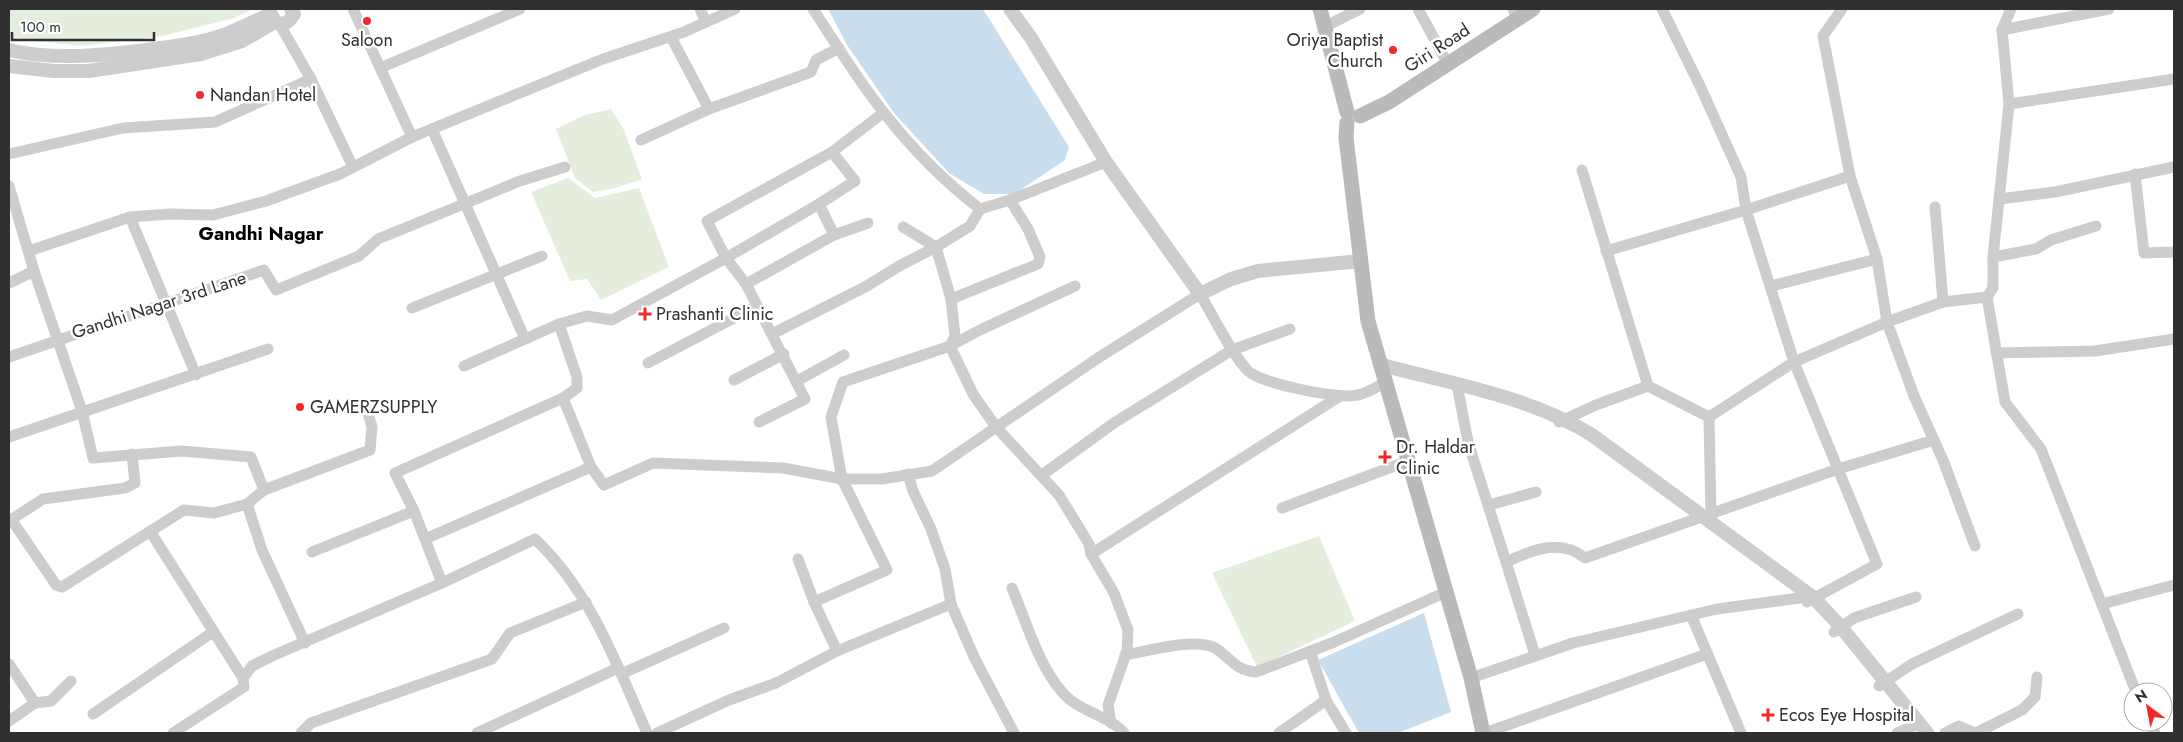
<svg xmlns="http://www.w3.org/2000/svg" width="2183" height="742" font-family="Jost,sans-serif">
<style>
.green{fill:#e5eedd}
.water{fill:#c8deef}
.lines{fill:none;stroke-linecap:round;stroke-linejoin:round}
.minor{stroke:#cdcdcd;stroke-width:11}
.tertiary{stroke:#cdcdcd;stroke-width:14}
.secondary{stroke:#bababa;stroke-width:15}
.poi-dot{fill:#f1282c;stroke:#fff;stroke-width:2}
.labels{text-anchor:middle;dominant-baseline:central;stroke-width:5;stroke-linejoin:round;paint-order:stroke}
.poi-label{font-size:18px;fill:#303030;stroke:#fff;text-anchor:start}
.street-label{font-size:18px;fill:#303030;stroke:#fff}
.neighbourhood-label{font-size:19px;font-weight:bold;fill:#000;stroke:#fff}
</style>
<rect width="100%" height="100%" fill="#fff"/>
<g class="green">
<path d="M 9,9 L 253,9 L 234,18 L 163,36 L 82,46 L 9,38 Z"/>
<path d="M 611,109 L 623,128 L 642,179 L 612,189 L 593,192 L 575,178 L 556,129 L 585,115 Z"/>
<path d="M 568,178 L 595,198 L 639,188 L 669,267 L 601,300 L 587,279 L 570,281 L 531,192 Z"/>
<path d="M 1319,536 L 1355,621 L 1257,667 L 1212,573 Z"/>
</g>
<g class="water">
<path d="M 828,9 L 983,9 L 1069,147 L 1065,160 L 1014,194 L 984,194 L 949,173 L 894,113 L 847,45 Z"/>
<path d="M 1424,613 L 1451,712 L 1398,733 L 1359,733 L 1318,660 Z"/>
</g>
<g class="lines">
<g class="minor">
<path d="M 353,9 L 412,137"/>
<path d="M 700,9 L 706,22"/>
<path d="M 813,9 C 836,44 858,81 885,114 C 913,150 944,181 980,209 L 1010,200 L 1106,162"/>
<path d="M 1418,9 L 1448,64"/>
<path d="M 1513,9 L 1518,19"/>
<path d="M 1662,9 L 1701,88 L 1741,177 L 1746,210 L 1794,362 L 1877,564 L 1807,602"/>
<path d="M 1842,9 L 1823,36 L 1850,176 L 1877,259 L 1887,322 L 1914,396 L 1943,460 L 1975,546"/>
<path d="M 2011,9 L 2002,30 L 2009,104 L 1993,257 L 1993,288 L 1987,297 L 2005,402 L 2041,449 L 2136,692"/>
<path d="M 280,25 L 311,79 L 353,167"/>
<path d="M 1326,26 L 1360,9"/>
<path d="M 2002,30 L 2109,9"/>
<path d="M 671,37 L 709,109"/>
<path d="M 380,68 L 520,9"/>
<path d="M 2009,104 L 2174,79"/>
<path d="M 432,129 L 525,339"/>
<path d="M 641,140 L 709,109 L 811,72 L 816,60 L 839,48"/>
<path d="M 9,154 L 123,128 L 215,122 L 311,79"/>
<path d="M 1582,170 L 1648,386"/>
<path d="M 2135,174 L 2144,253 L 2174,252"/>
<path d="M 9,186 L 34,271 L 82,411 L 93,458 L 182,451 L 251,457 L 264,490"/>
<path d="M 1999,199 L 2055,192 L 2174,167"/>
<path d="M 1935,207 L 1943,302"/>
<path d="M 130,217 L 196,375"/>
<path d="M 903,227 L 936,247 L 951,299 L 955,336 L 950,346 L 973,394 L 996,427 L 1059,495 L 1089,544 L 1091,554 L 1114,593 L 1128,630 L 1127,651 L 1108,705 L 1111,723"/>
<path d="M 834,235 L 868,223"/>
<path d="M 29,251 L 130,217 L 169,214 L 213,215 L 266,201 L 340,174 L 412,137 L 603,59 L 684,32 L 735,9"/>
<path d="M 1606,251 L 1746,210 L 1850,176"/>
<path d="M 1993,257 L 2036,249 L 2051,240 L 2096,226"/>
<path d="M 9,283 L 34,271"/>
<path d="M 746,284 L 834,235 L 819,204 L 855,181 L 832,152"/>
<path d="M 1771,286 L 1877,259"/>
<path d="M 951,299 L 1038,264 L 1040,257 L 1028,229 L 1010,200"/>
<path d="M 412,308 L 542,256"/>
<path d="M 772,334 L 865,287 L 901,265 L 936,247 L 970,226 L 980,209"/>
<path d="M 1996,353 L 2095,351 L 2174,339"/>
<path d="M 9,357 L 264,270 L 276,290 L 359,256 L 378,239 L 520,181 L 565,167"/>
<path d="M 648,363 L 757,306"/>
<path d="M 464,366 L 559,324 L 587,316 L 612,320 L 726,258 L 819,204"/>
<path d="M 734,380 L 784,354"/>
<path d="M 797,381 L 844,355"/>
<path d="M 1458,390 L 1468,442 L 1506,562 C 1532,550 1560,538 1585,558 L 1838,469 L 1934,440"/>
<path d="M 563,398 L 591,467 L 604,485 L 653,463 L 783,468 L 842,479 L 882,479 L 932,471 L 1098,358 L 1200,294 C 1215,319 1228,348 1247,370 C 1258,383 1340,400 1358,395 C 1368,393 1378,386 1386,382"/>
<path d="M 1709,417 L 1794,362 L 1887,322 L 1943,302 L 1987,297"/>
<path d="M 1709,417 L 1711,513"/>
<path d="M 759,422 L 805,399 L 746,284 L 726,258 L 707,221 L 832,152 L 883,113"/>
<path d="M 1559,422 L 1596,405 L 1648,386 L 1709,417"/>
<path d="M 9,437 L 268,349"/>
<path d="M 908,474 L 913,491 L 931,529 L 945,569 L 951,604 L 975,659 L 1014,733"/>
<path d="M 1042,475 L 1114,423 L 1232,350 L 1290,329"/>
<path d="M 247,504 L 262,550 L 305,643"/>
<path d="M 1489,505 L 1536,492"/>
<path d="M 1282,508 L 1408,461"/>
<path d="M 11,519 L 56,585 L 62,587 L 184,510 L 214,513 L 247,504 L 264,490 L 370,450 L 372,427 L 366,406"/>
<path d="M 9,521 L 43,499 L 125,488 L 135,483 L 132,454"/>
<path d="M 150,531 L 243,678 L 244,687 L 173,733"/>
<path d="M 425,539 L 591,467"/>
<path d="M 312,552 L 414,511"/>
<path d="M 1091,554 L 1340,396"/>
<path d="M 798,559 L 814,602 L 837,651"/>
<path d="M 1506,562 L 1535,655"/>
<path d="M 442,583 L 414,511 L 395,473 L 563,398 L 577,388 L 577,377 L 559,324"/>
<path d="M 1012,588 C 1026,621 1039,667 1063,693 C 1078,711 1110,716 1124,733"/>
<path d="M 814,602 L 887,570 L 842,479 L 831,417 L 843,382 L 950,346 L 980,330 L 1075,286"/>
<path d="M 2102,604 L 2174,585"/>
<path d="M 1691,615 L 1741,733"/>
<path d="M 1834,632 L 1854,618 L 1916,597"/>
<path d="M 1310,651 L 1326,700 L 1346,733"/>
<path d="M 1125,655 C 1148,651 1193,638 1213,647 C 1229,655 1234,671 1256,672 L 1332,643 L 1446,592"/>
<path d="M 9,664 L 35,703 L 51,701 L 71,681"/>
<path d="M 621,674 L 724,628"/>
<path d="M 243,678 L 252,666 L 272,656 L 442,583 L 535,539 C 591,592 617,665 647,733"/>
<path d="M 1471,678 L 1573,643 L 1717,609 L 1800,598"/>
<path d="M 1879,686 L 1912,664 L 2018,614"/>
<path d="M 93,714 L 213,632"/>
<path d="M 9,721 L 35,703"/>
<path d="M 2150,722 L 2155,733"/>
<path d="M 301,733 L 311,723 L 492,659 L 510,633 L 586,602"/>
<path d="M 477,733 L 618,668"/>
<path d="M 657,733 L 729,700 L 776,683 L 837,651 L 951,604"/>
<path d="M 1279,733 L 1326,700"/>
<path d="M 1485,733 L 1707,654"/>
<path d="M 1897,733 L 1913,726"/>
<path d="M 1945,733 L 1959,726 L 1975,733"/>
<path d="M 1976,733 L 2022,710 L 2035,697 L 2037,677"/>
</g>
<g class="tertiary">
<path d="M 1010,9 L 1031,38 L 1106,162 L 1200,294 L 1231,279 L 1258,271 L 1361,261"/>
<path d="M 272,16 C 278,28 288,25 294,14 L 291,9"/>
<path d="M 9,50 C 57,61 106,55 154,49 C 177,46 200,43 221,36 C 238,30 254,21 271,14"/>
<path d="M 9,66 L 53,71 L 89,71 L 201,54 L 242,41 L 275,22"/>
<path d="M 1382,365 C 1453,384 1528,396 1592,435 L 1814,598 L 1841,627 L 1927,733"/>
</g>
<g class="secondary">
<path d="M 1320,9 L 1347,112"/>
<path d="M 1360,116 L 1389,102 L 1533,9"/>
<path d="M 1347,123 L 1346,138 L 1368,321 L 1471,678 L 1483,733"/>
</g>
</g>
<g class="poi-dot">
<circle cx="367" cy="21" r="5"/>
<circle cx="1393" cy="50" r="5"/>
<circle cx="200" cy="95" r="5"/>
<path d="M642.5 306.5h5v5h5v5h-5v5h-5v-5h-5v-5h5z"/>
<circle cx="300" cy="407" r="5"/>
<path d="M1382.5 449.5h5v5h5v5h-5v5h-5v-5h-5v-5h5z"/>
<path d="M1765.5 707.5h5v5h5v5h-5v5h-5v-5h-5v-5h5z"/>
</g>
<g class="labels">
<g class="poi-label">
<text x="367" y="40" text-anchor="middle">Saloon</text>
<text x="1383" y="40" text-anchor="end">Oriya Baptist<tspan x="1383" dy="21">Church</tspan></text>
<text x="210" y="95">Nandan Hotel</text>
<text x="656" y="314">Prashanti Clinic</text>
<text x="310" y="407">GAMERZSUPPLY</text>
<text x="1396" y="447">Dr. Haldar<tspan x="1396" dy="21">Clinic</tspan></text>
<text x="1779" y="715">Ecos Eye Hospital</text>
</g>
<g class="street-label">
<text transform="translate(1437 48) rotate(-33)">Giri Road</text>
<text transform="translate(159 305) rotate(-18)">Gandhi Nagar 3rd Lane</text>
</g>
<g class="neighbourhood-label">
<text x="261" y="233">Gandhi Nagar</text>
</g>
</g>
<rect width="2183" height="742" fill="none" stroke="#303030" stroke-width="20"/>
<g transform="translate(2148 707) rotate(328)"><circle r="24" fill="#ffffff" stroke="#acacac"/>
<path d="M0-4L9 19L0 12L-9 19Z" fill="#f1282c"/>
<text y="-8" font-size="14" font-weight="bold" text-anchor="middle" fill="#303030">N</text>
</g>
<path d="M12 32v8h142v-8" fill="none" stroke="#303030" stroke-width="2.5"/>
<text x="20" y="32" font-size="15" fill="#303030" stroke="#ffffff" stroke-width="4" paint-order="stroke">100 m</text>
</svg>
